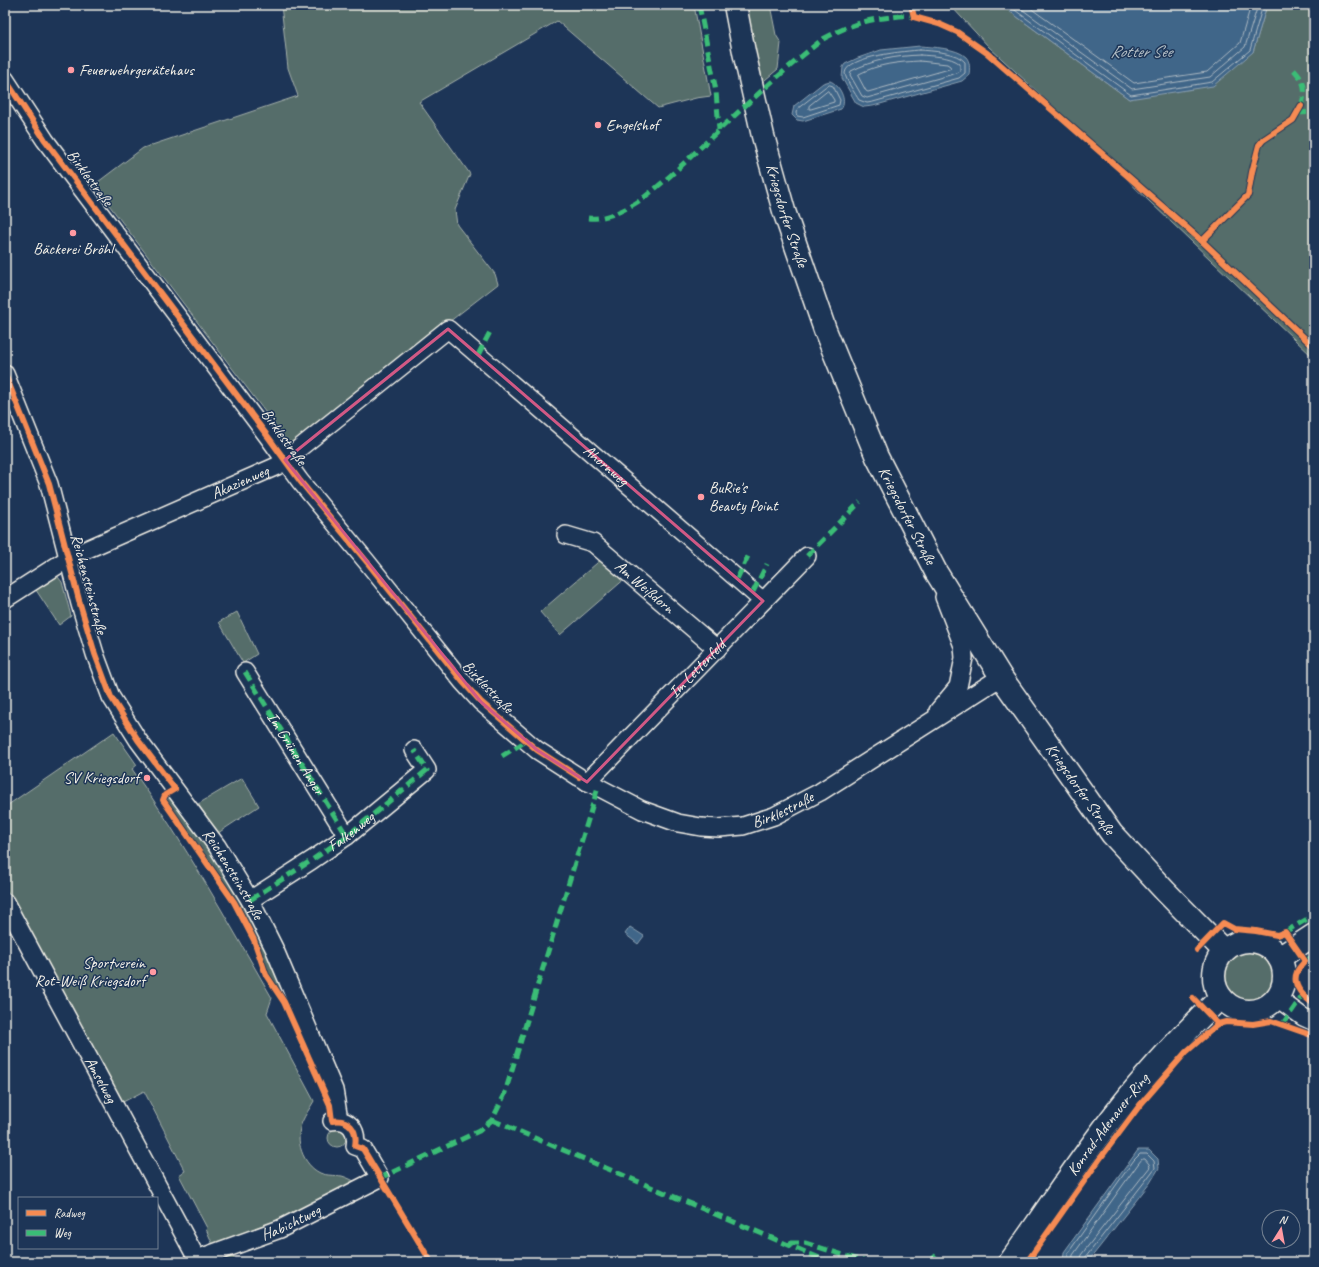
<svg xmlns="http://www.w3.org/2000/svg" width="1319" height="1267" font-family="Caveat,sans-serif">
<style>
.green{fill:#556d6a;stroke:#a4afa9}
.water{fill:#416689;stroke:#899eaf}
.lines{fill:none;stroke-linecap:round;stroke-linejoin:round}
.shore{stroke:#acb9c2;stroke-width:1}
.minor-casing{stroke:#f4f1e8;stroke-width:20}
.major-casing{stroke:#f4f1e8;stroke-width:25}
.minor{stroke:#1d3557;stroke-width:17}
.major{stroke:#1d3557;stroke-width:22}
.quiet{stroke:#3abd76;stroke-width:5;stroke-dasharray:10 5;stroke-linecap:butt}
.cycleway-casing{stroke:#1d3557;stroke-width:8}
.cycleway{stroke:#f68b52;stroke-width:6}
.marked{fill:none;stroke:#d15985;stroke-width:3;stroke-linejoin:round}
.poi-dot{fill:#ff9aa2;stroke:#1d3557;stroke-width:1.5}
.labels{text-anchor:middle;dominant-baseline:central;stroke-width:3;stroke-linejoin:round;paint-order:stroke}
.poi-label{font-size:16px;fill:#f4f1e8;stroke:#1d3557;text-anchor:start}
.street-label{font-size:16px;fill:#f4f1e8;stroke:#1d3557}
.water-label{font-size:17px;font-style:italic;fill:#b5c0c7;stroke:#1d3557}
</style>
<rect width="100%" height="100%" fill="#1d3557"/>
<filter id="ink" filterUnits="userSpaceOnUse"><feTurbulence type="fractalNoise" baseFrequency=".025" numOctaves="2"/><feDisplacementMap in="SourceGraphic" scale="8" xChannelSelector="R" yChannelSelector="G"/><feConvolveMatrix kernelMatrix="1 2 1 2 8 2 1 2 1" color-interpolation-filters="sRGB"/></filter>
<g filter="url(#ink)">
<g class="green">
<path d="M 281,5 L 694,5 L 711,96 L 696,98 L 658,108 L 557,21 L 419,102 L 470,174 L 455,210 L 457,225 L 495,274 L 498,284 L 290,445 L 94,185 L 143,148 L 298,96 L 288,68 Z"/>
<path d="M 741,5 L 770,5 L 776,35 L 781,43 L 778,69 L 759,85 Z"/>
<path d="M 950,5 L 1001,5 L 1129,99 L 1253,52 L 1267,5 L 1314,5 L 1314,358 L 1129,182 L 1058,111 L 989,47 Z"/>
<path d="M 604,557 L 627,577 L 560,635 L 540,612 Z"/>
<path d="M 55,576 L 58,577 L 62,582 L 71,616 L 59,625 L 34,587 Z"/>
<path d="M 237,612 L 257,654 L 243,663 L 219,622 Z"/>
<path d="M 114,732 L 137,765 L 132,769 C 184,842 228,921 272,998 L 267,1013 L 314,1101 C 310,1108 305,1115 302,1122 C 294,1140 303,1165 320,1173 C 327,1176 335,1175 342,1176 C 346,1177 352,1180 356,1182 L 279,1223 L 214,1247 L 206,1229 L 207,1228 L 179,1175 L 185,1171 L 144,1091 L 121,1103 L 5,894 L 5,807 Z"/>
<path d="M 242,778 L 259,806 L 218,833 L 198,804 Z"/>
<path d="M 170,795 L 240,895 L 290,1000 L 287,1001 L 267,971 L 256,937 L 235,899 L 167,800 Z"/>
<circle cx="1249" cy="976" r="26"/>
<circle cx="337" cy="1138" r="9"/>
<path d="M 231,1252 L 236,1262 L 202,1262 Z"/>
</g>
<g class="water">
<path d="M 1001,5 L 1267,5 L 1253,52 L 1213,86 L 1129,99 Z"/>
<path d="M 920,46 C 932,47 957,48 966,57 C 970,61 970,69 969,75 L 962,81 L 873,106 L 864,107 L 856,103 L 842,78 L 843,67 L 845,64 L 858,58 L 881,50 Z"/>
<path d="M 830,81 C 839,84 848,101 841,109 L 803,121 L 797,120 L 792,115 L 794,106 L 823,83 Z"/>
<path d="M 630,927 L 644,936 L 638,944 L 625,934 Z"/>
<path d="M 1138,1150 L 1149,1150 L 1158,1159 L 1159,1168 L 1150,1183 L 1090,1259 L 1086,1262 L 1063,1262 L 1064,1252 Z"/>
</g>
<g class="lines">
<g class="shore">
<path d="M 1008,5 L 1131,95 L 1212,82 L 1250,50 L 1263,5"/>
<path d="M 1016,5 L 1132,89 L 1210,77 L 1245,47 L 1258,5"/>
<path d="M 1026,5 L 1134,83 L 1207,72 L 1240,43 L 1251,5"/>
<path d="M 920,50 C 932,51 957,52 965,62 L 965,73 L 959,78 L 873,102 L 867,103 L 859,100 C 856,95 845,79 845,73 C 847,56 907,51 920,50 Z"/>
<path d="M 920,55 C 932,56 951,56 960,64 L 960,71 L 957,73 L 867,98 L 862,96 L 850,75 L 851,71 C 873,60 895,56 920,55 Z"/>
<path d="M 920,61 L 947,64 L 950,66 L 951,68 L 949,69 L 868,92 L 866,91 L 858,76 L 859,74 C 878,64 899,62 920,61 Z"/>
<path d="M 830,85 L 833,86 L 840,100 L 839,105 L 803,117 L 797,116 L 796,113 L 797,109 L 825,87 Z"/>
<path d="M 828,91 L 834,100 L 834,102 L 811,109 L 809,109 L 809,106 Z"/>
<path d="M 1067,1262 L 1068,1253 L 1134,1160 L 1140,1154 L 1147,1154 L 1154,1161 L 1155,1168 L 1146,1180 L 1085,1258 L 1084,1262"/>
<path d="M 1072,1262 L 1073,1255 L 1138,1164 L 1142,1159 L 1145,1159 L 1149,1164 L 1150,1167 L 1142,1177 L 1081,1255 L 1079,1262"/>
</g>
<g class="minor-casing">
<g id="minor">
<path id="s1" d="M 5,79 L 45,140 L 269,438 L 300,481 L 367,562 L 462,681 L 481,702 L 537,750 L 579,777 L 642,810 L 678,823 L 701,827 L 719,828 L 743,826 L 774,816 L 820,792 L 1001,677"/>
<path id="s2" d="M 5,374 L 49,484 L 80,604 L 95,654 L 111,697 L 138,740 L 217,846 L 250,900 L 274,948 L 334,1090 L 339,1120"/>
<path id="s3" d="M 566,535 L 593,543 L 717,649"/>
<path id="s4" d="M 68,555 L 83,551 L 277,466 L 448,329 L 763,601"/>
<path d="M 5,599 L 69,558"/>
<path id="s5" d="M 245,672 L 347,836"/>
<path d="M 938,711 L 958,687 L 964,658 L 963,646 L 944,597"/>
<path id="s6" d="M 587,782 L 807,556"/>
<path d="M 250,900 L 312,860 L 347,836 L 427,770 L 414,750"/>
<path id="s7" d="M 5,902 L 197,1259 L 280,1229 L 380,1178 L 363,1149 L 355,1146 C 358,1130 349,1118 332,1121"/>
<path d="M 1277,998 L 1303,1017 L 1314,1022"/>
</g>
</g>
<g class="major-casing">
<g id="major">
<path id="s8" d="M 735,5 L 744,52 L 763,136 L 784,211 L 825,330 L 877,457 L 936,572 L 1001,677 L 1112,834 L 1166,892 L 1224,951"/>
<circle cx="1249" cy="976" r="35"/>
<path d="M 1279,958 L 1314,935"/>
<path id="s9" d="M 1010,1262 C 1046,1212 1079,1159 1118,1110 C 1149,1070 1184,1033 1220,998"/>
</g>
</g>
<use href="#minor" class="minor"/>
<use href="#major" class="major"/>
<g class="quiet">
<path d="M 699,5 L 716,91 L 719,130"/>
<path d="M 1294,70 C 1306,83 1307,91 1300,108"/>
<path d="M 1297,113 L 1314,112"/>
<path d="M 588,218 C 605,220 625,210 639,201 C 667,181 692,155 717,132 C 751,100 786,68 823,39 C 847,26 864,20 891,17 C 900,16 908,15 916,17"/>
<path d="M 478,355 L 490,332"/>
<path d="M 807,556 L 860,502"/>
<path d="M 737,579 L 750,552"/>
<path d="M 753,592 L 767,564"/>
<path d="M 245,672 L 347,836"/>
<path d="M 502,756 L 526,741"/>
<path id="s10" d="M 250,900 L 312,860 L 347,836 L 427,770 L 414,750"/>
<path d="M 1285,932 L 1314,915"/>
<path d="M 1305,961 L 1314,956"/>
<path d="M 1282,1025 L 1303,995"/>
<path d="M 492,1120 L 829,1262"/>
<path d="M 381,1179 L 380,1178 L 479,1131 L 492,1120 L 504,1096 L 598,787"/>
<path d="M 789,1243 L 805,1243 L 866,1262"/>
<path d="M 187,1262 L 197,1259"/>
<path d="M 929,1262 L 938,1254"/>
</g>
<g class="cycleway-casing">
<g id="cycleway">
<path d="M 911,5 L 914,17 L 939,24 L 957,32 L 987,53 L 1202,241 L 1314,347"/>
<path d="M 5,79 L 45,140 L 269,438 L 300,481 L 367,562 L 462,681 L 481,702 L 537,750 L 579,777"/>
<path d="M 1202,241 L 1248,195 L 1252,172 L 1259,145 L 1263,140 L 1293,120 L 1301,106"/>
<path d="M 5,374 L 49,484 L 80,604 L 95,654 L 111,697 L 138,740 L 175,789 L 165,795 L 163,800 L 234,902 L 254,940 L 266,975 L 284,1002 L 330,1105 L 332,1121 C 349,1118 358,1130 355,1146 L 363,1149 L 431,1262"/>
<path d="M 1197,950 L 1223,923 L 1234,929 L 1256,931 L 1277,935 L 1285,932 L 1305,961 C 1303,964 1298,968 1297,972 C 1291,986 1304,997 1314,1004"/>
<path d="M 1193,998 L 1218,1024 L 1226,1022 L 1253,1024 L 1271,1021 L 1314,1036"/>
<path d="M 1027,1262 L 1099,1160 L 1140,1105 L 1186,1052 L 1218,1024"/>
</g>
</g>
<use href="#cycleway" class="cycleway"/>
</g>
</g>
<path class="marked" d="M 448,329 L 763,601 L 587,782 L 537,750 L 481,702 L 285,460 Z"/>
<g class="poi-dot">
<circle cx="71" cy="70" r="4"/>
<circle cx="598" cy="125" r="4"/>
<circle cx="73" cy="233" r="4"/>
<circle cx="701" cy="497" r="4"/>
<circle cx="147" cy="778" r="4"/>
<circle cx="153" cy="972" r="4"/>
</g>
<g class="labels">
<g class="poi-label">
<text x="79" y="70">Feuerwehrgerätehaus</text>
<text x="606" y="125">Engelshof</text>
<text x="73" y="249" text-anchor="middle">Bäckerei Bröhl</text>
<text x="709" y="488">BuRie's<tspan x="709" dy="18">Beauty Point</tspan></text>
<text x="139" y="778" text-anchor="end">SV Kriegsdorf</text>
<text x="145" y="963" text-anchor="end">Sportverein<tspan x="145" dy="18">Rot-Weiß Kriegsdorf</tspan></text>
</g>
<g class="street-label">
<text transform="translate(90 178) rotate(53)">Birklestraße</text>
<text stroke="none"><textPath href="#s8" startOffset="217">Kriegsdorfer Straße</textPath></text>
<text transform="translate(284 437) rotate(54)">Birklestraße</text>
<text stroke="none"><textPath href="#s4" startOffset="655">Ahornweg</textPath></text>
<text stroke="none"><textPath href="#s4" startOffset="187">Akazienweg</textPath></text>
<text stroke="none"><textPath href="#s8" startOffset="541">Kriegsdorfer Straße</textPath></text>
<text transform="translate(89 584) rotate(75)">Reichensteinstraße</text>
<text stroke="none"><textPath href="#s3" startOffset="96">Am Weißdorn</textPath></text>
<text stroke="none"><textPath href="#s6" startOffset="158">Im Lettenfeld</textPath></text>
<text transform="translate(488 687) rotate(46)">Birklestraße</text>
<text stroke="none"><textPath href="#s5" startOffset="96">Im Grünen Anger</textPath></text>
<text stroke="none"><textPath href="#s8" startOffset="865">Kriegsdorfer Straße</textPath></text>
<text stroke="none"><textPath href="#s1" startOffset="1126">Birklestraße</textPath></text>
<text stroke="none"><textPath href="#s10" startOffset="122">Falkenweg</textPath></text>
<text stroke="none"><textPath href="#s2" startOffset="556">Reichensteinstraße</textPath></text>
<text stroke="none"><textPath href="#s7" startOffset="202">Amselweg</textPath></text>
<text stroke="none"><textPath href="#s9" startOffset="169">Konrad-Adenauer-Ring</textPath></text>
<text stroke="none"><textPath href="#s7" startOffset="506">Habichtweg</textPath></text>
</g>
<g class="water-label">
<text x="1141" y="51">Rotter See</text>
</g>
</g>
<rect width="1319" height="1267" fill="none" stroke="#1d3557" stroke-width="20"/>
<rect x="10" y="10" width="1299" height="1247" fill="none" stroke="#f4f1e8" stroke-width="1.5" filter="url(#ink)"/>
<rect x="18" y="1197" width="140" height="52" fill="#1d3557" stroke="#738091"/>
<rect x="26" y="1210" width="20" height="6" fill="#f68b52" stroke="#738091"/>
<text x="54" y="1217" font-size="12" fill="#f4f1e8">Radweg</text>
<rect x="26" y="1230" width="20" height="6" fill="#3abd76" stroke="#738091"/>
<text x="54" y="1237" font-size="12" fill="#f4f1e8">Weg</text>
<g transform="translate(1281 1229) rotate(11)"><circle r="19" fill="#1d3557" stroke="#738091"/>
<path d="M0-3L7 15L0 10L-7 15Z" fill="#ff9aa2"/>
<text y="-6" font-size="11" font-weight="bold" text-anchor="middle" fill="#f4f1e8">N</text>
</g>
</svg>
